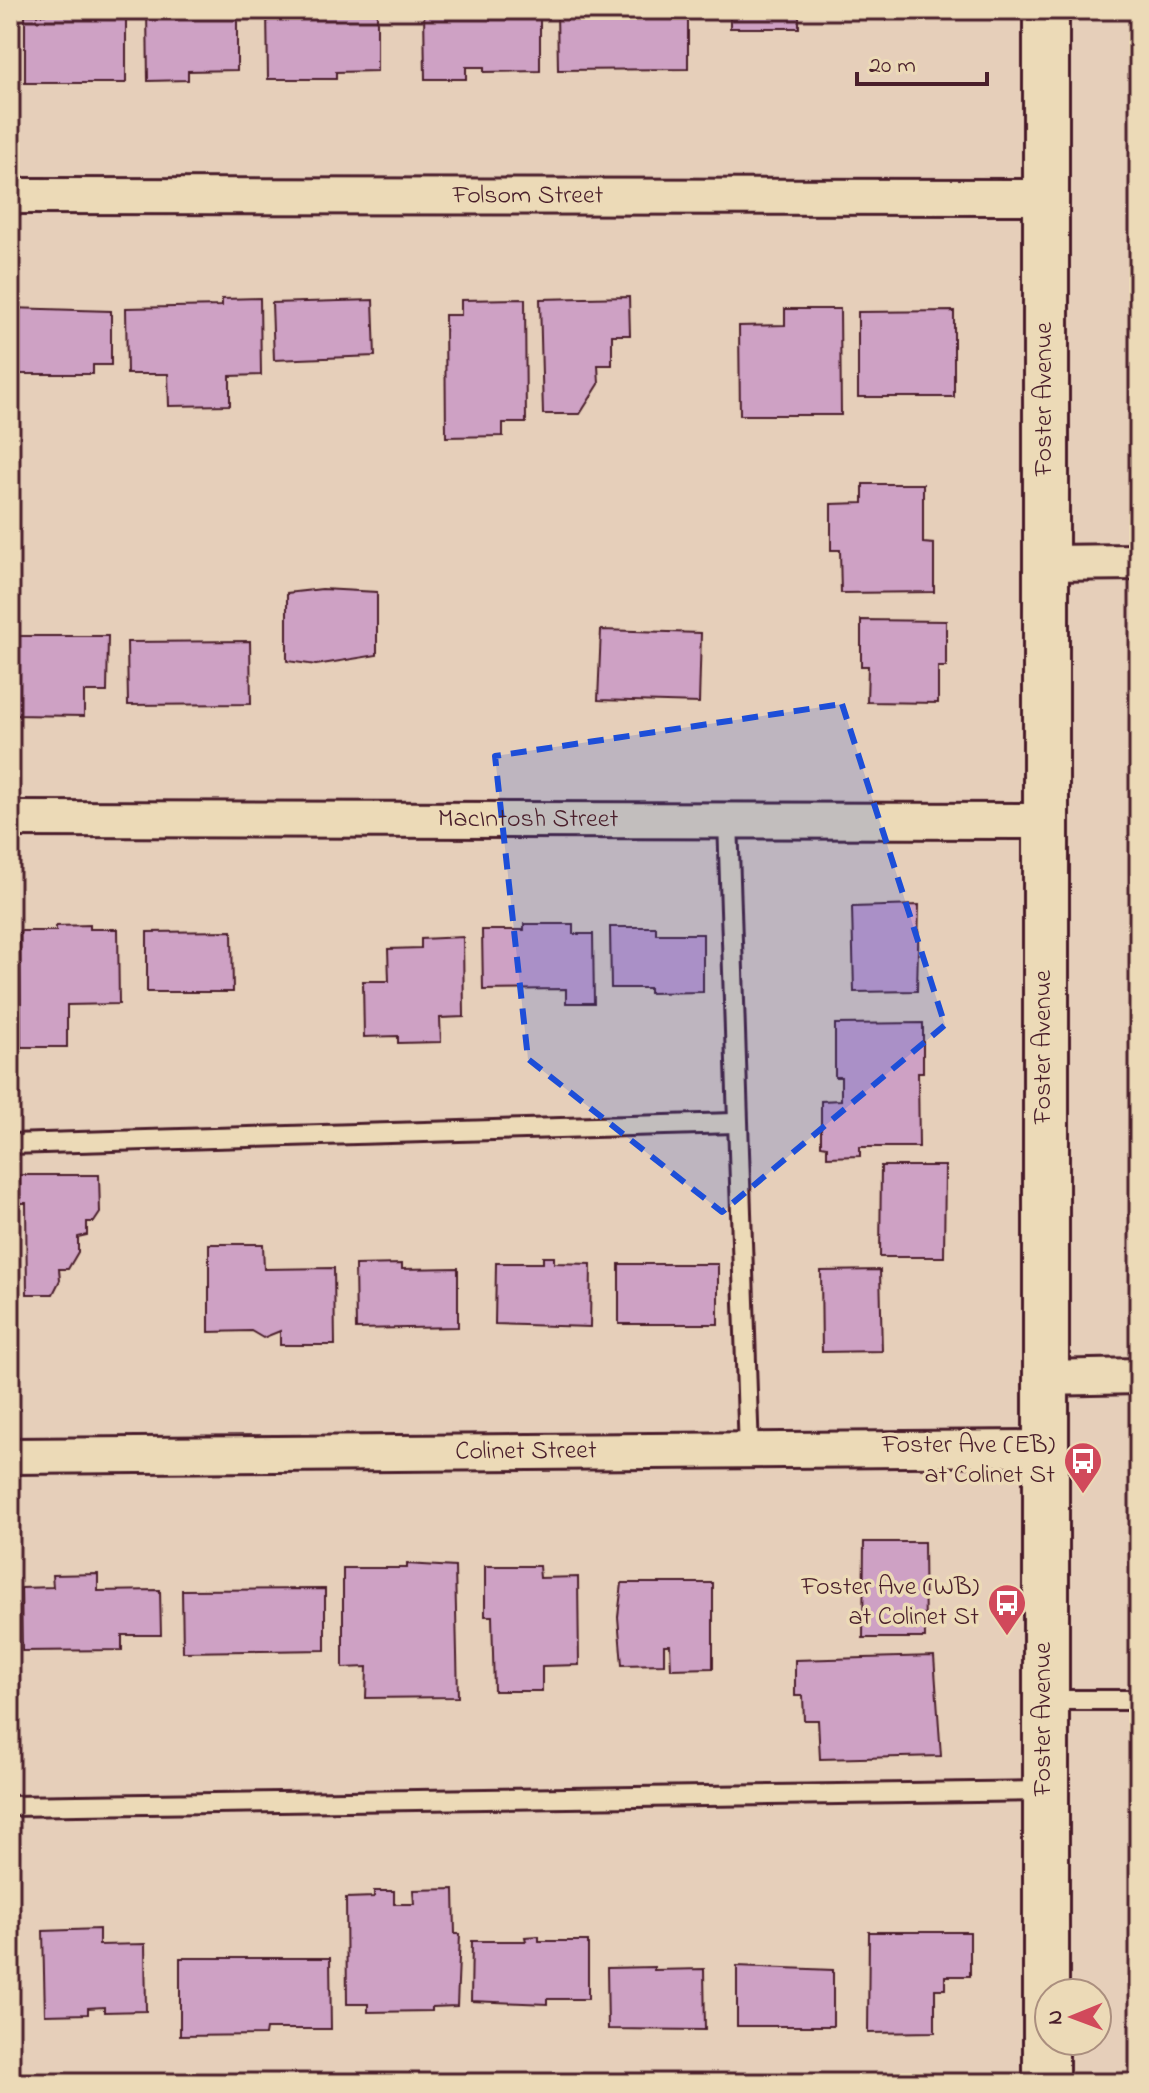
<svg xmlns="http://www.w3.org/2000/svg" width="1149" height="2093" font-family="'Indie Flower',sans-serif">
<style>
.building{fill:#cea1c4;stroke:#4a1f2b;stroke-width:2}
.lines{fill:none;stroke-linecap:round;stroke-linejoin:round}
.lane-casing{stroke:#4a1f2b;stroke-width:24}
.street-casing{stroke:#4a1f2b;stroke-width:40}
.secondary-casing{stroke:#4a1f2b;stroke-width:50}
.lane{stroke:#ecdab7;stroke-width:18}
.street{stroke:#ecdab7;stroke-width:34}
.secondary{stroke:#ecdab7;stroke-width:44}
.marked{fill:#1d4ed8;fill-opacity:0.2;stroke:#1d4ed8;stroke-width:6;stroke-dasharray:16 10;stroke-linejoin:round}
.labels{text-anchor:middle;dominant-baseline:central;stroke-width:7;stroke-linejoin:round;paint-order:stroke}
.street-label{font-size:26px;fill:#4a1f2b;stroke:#ecdab7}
.poi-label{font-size:26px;fill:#4a1f2b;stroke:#ecdab7;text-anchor:end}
</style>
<rect width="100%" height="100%" fill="#e6cfba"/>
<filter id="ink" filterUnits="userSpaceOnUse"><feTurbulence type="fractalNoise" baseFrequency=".0125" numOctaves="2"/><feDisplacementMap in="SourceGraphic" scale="16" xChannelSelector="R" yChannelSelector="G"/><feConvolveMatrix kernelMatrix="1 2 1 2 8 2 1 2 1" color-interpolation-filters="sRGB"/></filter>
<g filter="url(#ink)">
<g class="building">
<path d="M 45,10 L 82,10 L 81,17 L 94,17 L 94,10 L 126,10 L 126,83 L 25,83 L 25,15 L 45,15 Z"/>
<path d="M 147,10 L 237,10 L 237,70 L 188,71 L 188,80 L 148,81 Z"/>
<path d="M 267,10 L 377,10 L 377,71 L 336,72 L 336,79 L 268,79 Z"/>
<path d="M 424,10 L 540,10 L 540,71 L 484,72 L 484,67 L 466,67 L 466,79 L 425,79 Z"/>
<path d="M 620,10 L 688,10 L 688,69 L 558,70 L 557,11 Z"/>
<rect x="730" y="10" width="69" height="18"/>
<path d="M 629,297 L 630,335 L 612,335 L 612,365 L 598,365 L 599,384 L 580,414 L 543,414 L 540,299 Z"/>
<path d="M 260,298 L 261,375 L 230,376 L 230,405 L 169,406 L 168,374 L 127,374 L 126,308 L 222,306 L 222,299 Z"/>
<path d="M 525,299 L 526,423 L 503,423 L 503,436 L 446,437 L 445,315 L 461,315 L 461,300 Z"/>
<path d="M 373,300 L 375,356 L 274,360 L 272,303 Z"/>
<path d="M 10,308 L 111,311 L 111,365 L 93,365 L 93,374 L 10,374 Z"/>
<path d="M 785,309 L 840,309 L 841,415 L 740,415 L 739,326 L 785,325 Z"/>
<path d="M 954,311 L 954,397 L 858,397 L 858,312 Z"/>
<path d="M 863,484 L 923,484 L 923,543 L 934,544 L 934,592 L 841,593 L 840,550 L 831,550 L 831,504 L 863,503 Z"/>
<path d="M 322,589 L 377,592 L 377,655 L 316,665 L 287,661 L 287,593 Z"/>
<path d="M 861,620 L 946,621 L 946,667 L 938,667 L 938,703 L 867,702 L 868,666 L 861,666 Z"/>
<path d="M 601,630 L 701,633 L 699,703 L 598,700 Z"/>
<path d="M 10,636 L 108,636 L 107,692 L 84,692 L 84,716 L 10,715 Z"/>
<path d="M 250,641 L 251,704 L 128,705 L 127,642 Z"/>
<path d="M 919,905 L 917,991 L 854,992 L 852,907 Z"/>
<path d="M 524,924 L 573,924 L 573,934 L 593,934 L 594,1003 L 566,1003 L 566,989 L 483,990 L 482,930 L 524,930 Z"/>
<path d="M 90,925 L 90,929 L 118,929 L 119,1004 L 67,1005 L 67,1047 L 21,1047 L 20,931 L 56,931 L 56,926 Z"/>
<path d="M 610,927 L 656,927 L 656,934 L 703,934 L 703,992 L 649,993 L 649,988 L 611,988 Z"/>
<path d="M 232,931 L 233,992 L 147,992 L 147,932 Z"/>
<path d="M 463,937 L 464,1017 L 440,1018 L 441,1042 L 398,1043 L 398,1036 L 364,1037 L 363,981 L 389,981 L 388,949 L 421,948 L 421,939 Z"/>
<path d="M 923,1023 L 923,1072 L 918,1072 L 919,1147 L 860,1147 L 860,1156 L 827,1157 L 827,1146 L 821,1145 L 821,1101 L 841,1100 L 841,1077 L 835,1077 L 835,1024 Z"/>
<path d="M 881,1166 L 945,1166 L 944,1257 L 880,1257 Z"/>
<path d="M 20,1175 L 99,1175 L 100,1213 L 94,1222 L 87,1222 L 87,1235 L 78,1237 L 78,1252 L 68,1269 L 59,1269 L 60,1280 L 53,1294 L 27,1294 L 26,1203 L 20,1203 Z"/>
<path d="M 209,1244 L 263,1244 L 264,1269 L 334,1268 L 335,1345 L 280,1345 L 280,1331 L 263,1338 L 251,1331 L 209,1332 Z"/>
<path d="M 543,1257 L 554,1257 L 554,1263 L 591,1264 L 590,1327 L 495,1324 L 496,1263 L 543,1263 Z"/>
<path d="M 402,1264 L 402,1269 L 458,1268 L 458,1327 L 356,1329 L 355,1265 Z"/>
<rect x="619" y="1264" width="99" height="60"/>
<path d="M 880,1270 L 882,1351 L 822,1352 L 821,1271 Z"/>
<path d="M 864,1542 L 924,1542 L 925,1638 L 863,1638 Z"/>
<path d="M 407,1564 L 455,1567 L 458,1697 L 366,1698 L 367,1667 L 343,1668 L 343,1568 L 407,1568 Z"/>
<path d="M 485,1566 L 539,1566 L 540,1578 L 578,1577 L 579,1665 L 542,1666 L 542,1691 L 494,1691 L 492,1616 L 485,1616 Z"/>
<path d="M 98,1574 L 98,1591 L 160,1590 L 161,1635 L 122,1635 L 122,1650 L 22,1651 L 21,1588 L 53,1587 L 52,1575 Z"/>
<path d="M 622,1583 L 713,1583 L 713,1668 L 671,1669 L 670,1645 L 664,1645 L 664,1664 L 622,1665 L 618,1617 Z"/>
<path d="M 325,1589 L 325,1650 L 183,1652 L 182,1590 Z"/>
<path d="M 934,1656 L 941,1756 L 820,1759 L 818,1720 L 804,1720 L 803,1696 L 795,1696 L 795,1660 Z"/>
<rect x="1137" y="1882" width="2" height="37"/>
<path d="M 454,1889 L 455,1934 L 460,1934 L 457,2006 L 432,2007 L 432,2011 L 368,2012 L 368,2004 L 347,2004 L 346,1898 L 374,1897 L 374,1891 L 394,1891 L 394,1904 L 414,1904 L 413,1890 Z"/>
<path d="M 99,1929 L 99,1945 L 145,1944 L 146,2011 L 104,2012 L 104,2007 L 88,2008 L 88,2014 L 45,2015 L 43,1931 Z"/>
<path d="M 869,1932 L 970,1932 L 970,1976 L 945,1976 L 945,1989 L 935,1989 L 935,2032 L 868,2033 Z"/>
<path d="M 539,1936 L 539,1941 L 588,1941 L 588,1999 L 547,1999 L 547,2004 L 471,2001 L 472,1941 L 526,1941 L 525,1937 Z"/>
<path d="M 180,1958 L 330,1958 L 331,2029 L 266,2029 L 265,2035 L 180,2036 Z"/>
<path d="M 1137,1963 L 1139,1964 L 1139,2012 L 1137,2012 Z"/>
<path d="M 737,1966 L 833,1970 L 833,2026 L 737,2026 Z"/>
<path d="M 654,1967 L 654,1970 L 704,1969 L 705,2030 L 608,2029 L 607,1968 Z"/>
</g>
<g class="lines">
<g class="lane-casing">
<g id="lane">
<path d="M 728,820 L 749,1453"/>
<path d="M 10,1144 L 735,1123"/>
<path d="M 1046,1700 L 1139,1700"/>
<path d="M 10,1806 L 1044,1791"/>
</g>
</g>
<g class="street-casing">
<g id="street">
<path id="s1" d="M 10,196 L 1046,197"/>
<path d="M 1045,563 L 1139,562"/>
<path id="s2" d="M 10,819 L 1044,821"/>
<path d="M 1044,1378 L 1139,1376"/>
<path id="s3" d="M 10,1456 L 1043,1448"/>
</g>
</g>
<g class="secondary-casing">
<path id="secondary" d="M 1046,2083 L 1046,10"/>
</g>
<use href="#lane" class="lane"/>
<use href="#street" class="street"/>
<use href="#secondary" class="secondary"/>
</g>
</g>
<path class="marked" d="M 842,704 L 945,1025 L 722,1212 L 528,1059 L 495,756 Z"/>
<defs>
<g id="bus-pin" transform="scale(2)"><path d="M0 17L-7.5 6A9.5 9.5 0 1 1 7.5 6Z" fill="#d1495b" stroke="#ecdab7"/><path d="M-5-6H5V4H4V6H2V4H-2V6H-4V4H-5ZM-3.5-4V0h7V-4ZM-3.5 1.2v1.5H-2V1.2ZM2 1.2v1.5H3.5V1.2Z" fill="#fff"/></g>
</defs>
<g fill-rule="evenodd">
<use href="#bus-pin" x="1083" y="1461"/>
<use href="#bus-pin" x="1007" y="1603"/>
</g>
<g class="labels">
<g class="street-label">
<text stroke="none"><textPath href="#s1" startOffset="518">Folsom Street</textPath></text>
<text transform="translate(1045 399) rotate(-90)">Foster Avenue</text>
<text stroke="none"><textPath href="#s2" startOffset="518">MacIntosh Street</textPath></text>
<text transform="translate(1044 1047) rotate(-90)">Foster Avenue</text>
<text stroke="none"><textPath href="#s3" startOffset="516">Colinet Street</textPath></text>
<text transform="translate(1044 1719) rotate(-90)">Foster Avenue</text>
</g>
<g class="poi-label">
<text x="1055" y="1446">Foster Ave (EB)<tspan x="1055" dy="30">at Colinet St</tspan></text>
<text x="979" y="1588">Foster Ave (WB)<tspan x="979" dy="30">at Colinet St</tspan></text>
</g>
</g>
<rect width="1149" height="2093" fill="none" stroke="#ecdab7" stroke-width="40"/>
<rect x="20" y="20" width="1109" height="2053" fill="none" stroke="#4a1f2b" stroke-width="3" filter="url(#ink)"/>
<g transform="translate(1073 2017) rotate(269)"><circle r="38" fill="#ecdab7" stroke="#ab8f7f" stroke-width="2"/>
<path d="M0-6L14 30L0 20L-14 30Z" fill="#d1495b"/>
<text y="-12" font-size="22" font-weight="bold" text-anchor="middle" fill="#4a1f2b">N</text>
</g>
<path d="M857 72v12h130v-12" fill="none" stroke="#4a1f2b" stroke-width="4"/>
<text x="869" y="72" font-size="24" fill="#4a1f2b" stroke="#ecdab7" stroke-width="6" paint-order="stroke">20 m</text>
</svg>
